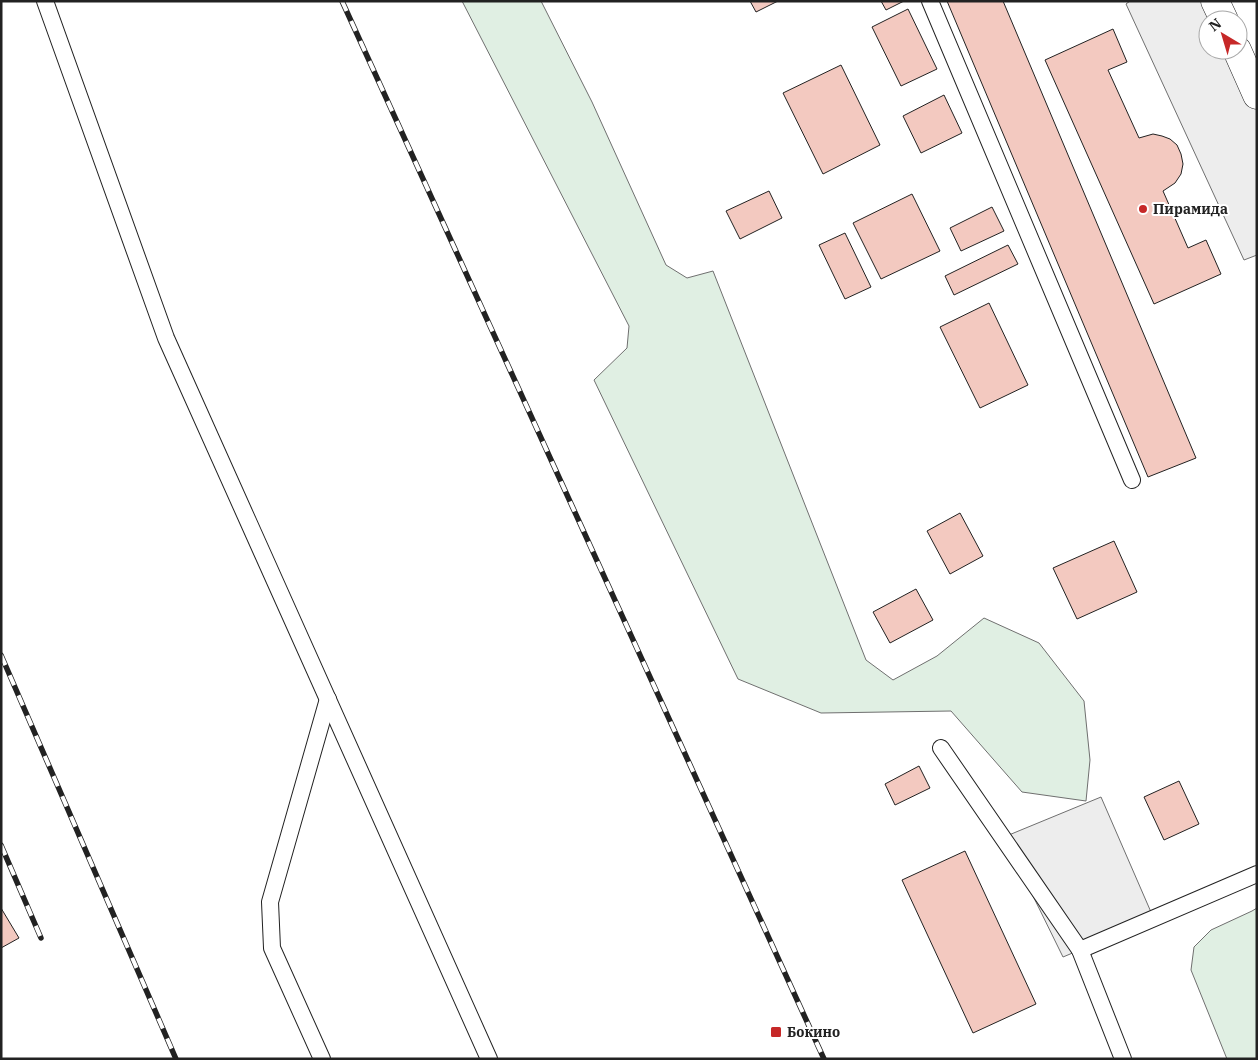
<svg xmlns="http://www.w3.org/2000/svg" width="1258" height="1060" font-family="'IBM Plex Serif',serif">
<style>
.green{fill:#e0efe3;stroke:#6f6f6f}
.parking{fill:#ededed;stroke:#6f6f6f}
.building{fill:#f3c9c0;stroke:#222}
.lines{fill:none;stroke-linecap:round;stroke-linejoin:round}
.lane-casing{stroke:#222;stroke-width:18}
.primary-casing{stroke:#222;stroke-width:29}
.lane{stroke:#fff;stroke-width:16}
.primary{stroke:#fff;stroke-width:28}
.rail-casing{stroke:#222;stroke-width:5.5}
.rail{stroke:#fff;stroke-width:4;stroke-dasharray:11;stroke-linecap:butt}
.poi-dot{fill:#c62828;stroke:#fff;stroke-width:2}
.labels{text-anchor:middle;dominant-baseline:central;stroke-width:4;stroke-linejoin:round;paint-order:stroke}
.poi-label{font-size:14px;font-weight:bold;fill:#222;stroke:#fff;text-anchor:start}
</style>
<rect width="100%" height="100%" fill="#fff"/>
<g class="green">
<path d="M 462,1 L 541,1 L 592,102 L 666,265 L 687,278 L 713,271 L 866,660 L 893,680 L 937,656 L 984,618 L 1039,643 L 1084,701 L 1090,760 L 1086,801 L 1022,792 L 951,711 L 821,713 L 738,679 L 594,380 L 627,348 L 629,326 Z"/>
<path d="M 1257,908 L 1257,1059 L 1227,1059 L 1191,970 L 1194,947 L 1211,930 L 1252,911 Z"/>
</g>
<g class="parking">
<path d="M 1130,1 L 1215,1 L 1224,20 L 1208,20 L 1208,50 L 1237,50 L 1257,95 L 1257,255 L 1244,260 L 1126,4 Z"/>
<path d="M 1101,797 L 1154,919 L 1063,957 L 1004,837 Z"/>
</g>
<g class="building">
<path d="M 750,1 L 778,1 L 756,12 Z"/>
<path d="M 881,1 L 904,1 L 886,10 Z"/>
<path d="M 947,1 L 1003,1 L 1196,458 L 1148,477 Z"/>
<path d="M 908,9 L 937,69 L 901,86 L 872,27 Z"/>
<path d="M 1113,29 L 1127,62 L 1108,70 L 1139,138 L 1153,134 L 1162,136 L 1170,139 L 1177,145 L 1181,154 L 1183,164 L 1181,174 L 1175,183 L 1163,191 L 1188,248 L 1206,240 L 1221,274 L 1154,304 L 1045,60 Z"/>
<path d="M 841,65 L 880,145 L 823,174 L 783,93 Z"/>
<path d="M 944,95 L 962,133 L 921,153 L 903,116 Z"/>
<path d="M 769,191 L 782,218 L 740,239 L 726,211 Z"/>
<path d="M 912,194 L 940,251 L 881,279 L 853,223 Z"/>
<path d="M 992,207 L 1004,231 L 961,251 L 950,228 Z"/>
<path d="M 845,233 L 871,287 L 845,299 L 819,245 Z"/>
<path d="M 1008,245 L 1018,264 L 954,295 L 945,276 Z"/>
<path d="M 989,303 L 1028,385 L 980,408 L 940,327 Z"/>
<path d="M 960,513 L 983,556 L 950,574 L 927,531 Z"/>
<path d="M 1114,541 L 1137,592 L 1077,619 L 1053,568 Z"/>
<path d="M 916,589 L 933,620 L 890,643 L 873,612 Z"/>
<path d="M 919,766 L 930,788 L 895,805 L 885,784 Z"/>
<path d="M 1179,781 L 1199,824 L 1164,840 L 1144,797 Z"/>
<path d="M 965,851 L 1036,1004 L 973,1033 L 902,880 Z"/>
<path d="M 1,908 L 19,938 L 1,948 Z"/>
</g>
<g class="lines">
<g class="lane-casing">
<g id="lane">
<path d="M 45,1 L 166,338 L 489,1059"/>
<path d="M 930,1 L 1132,480"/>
<path d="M 941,748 L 1080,950 L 1123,1059"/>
<path d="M 1080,950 L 1257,874"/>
<path d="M 322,1059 L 272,948 L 270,902 L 328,699"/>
</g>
</g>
<g class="primary-casing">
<g id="primary">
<path d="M 1215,1 L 1224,20"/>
<path d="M 1237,50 L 1257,95"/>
</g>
</g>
<use href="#lane" class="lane"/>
<use href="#primary" class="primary"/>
<g class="rail-casing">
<g id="rail">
<path d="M 342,1 L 824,1059"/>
<path d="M 1,655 L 176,1059"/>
<path d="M 1,845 L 41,938"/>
</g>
</g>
<use href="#rail" class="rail"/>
</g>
<g class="poi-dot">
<circle cx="1143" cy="209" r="5"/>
<rect x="770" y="1026" width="12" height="12" rx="2.5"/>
</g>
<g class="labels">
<g class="poi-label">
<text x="1153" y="209">Пирамида</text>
<text x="787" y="1032">Бокино</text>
</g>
</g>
<rect width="1258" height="1060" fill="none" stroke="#222222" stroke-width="5"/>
<g transform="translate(1223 35) rotate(322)"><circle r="24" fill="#ffffff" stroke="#a7a7a7"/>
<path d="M0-4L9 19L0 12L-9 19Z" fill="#c62828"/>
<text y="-8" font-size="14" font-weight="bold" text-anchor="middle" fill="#222222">N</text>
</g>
</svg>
